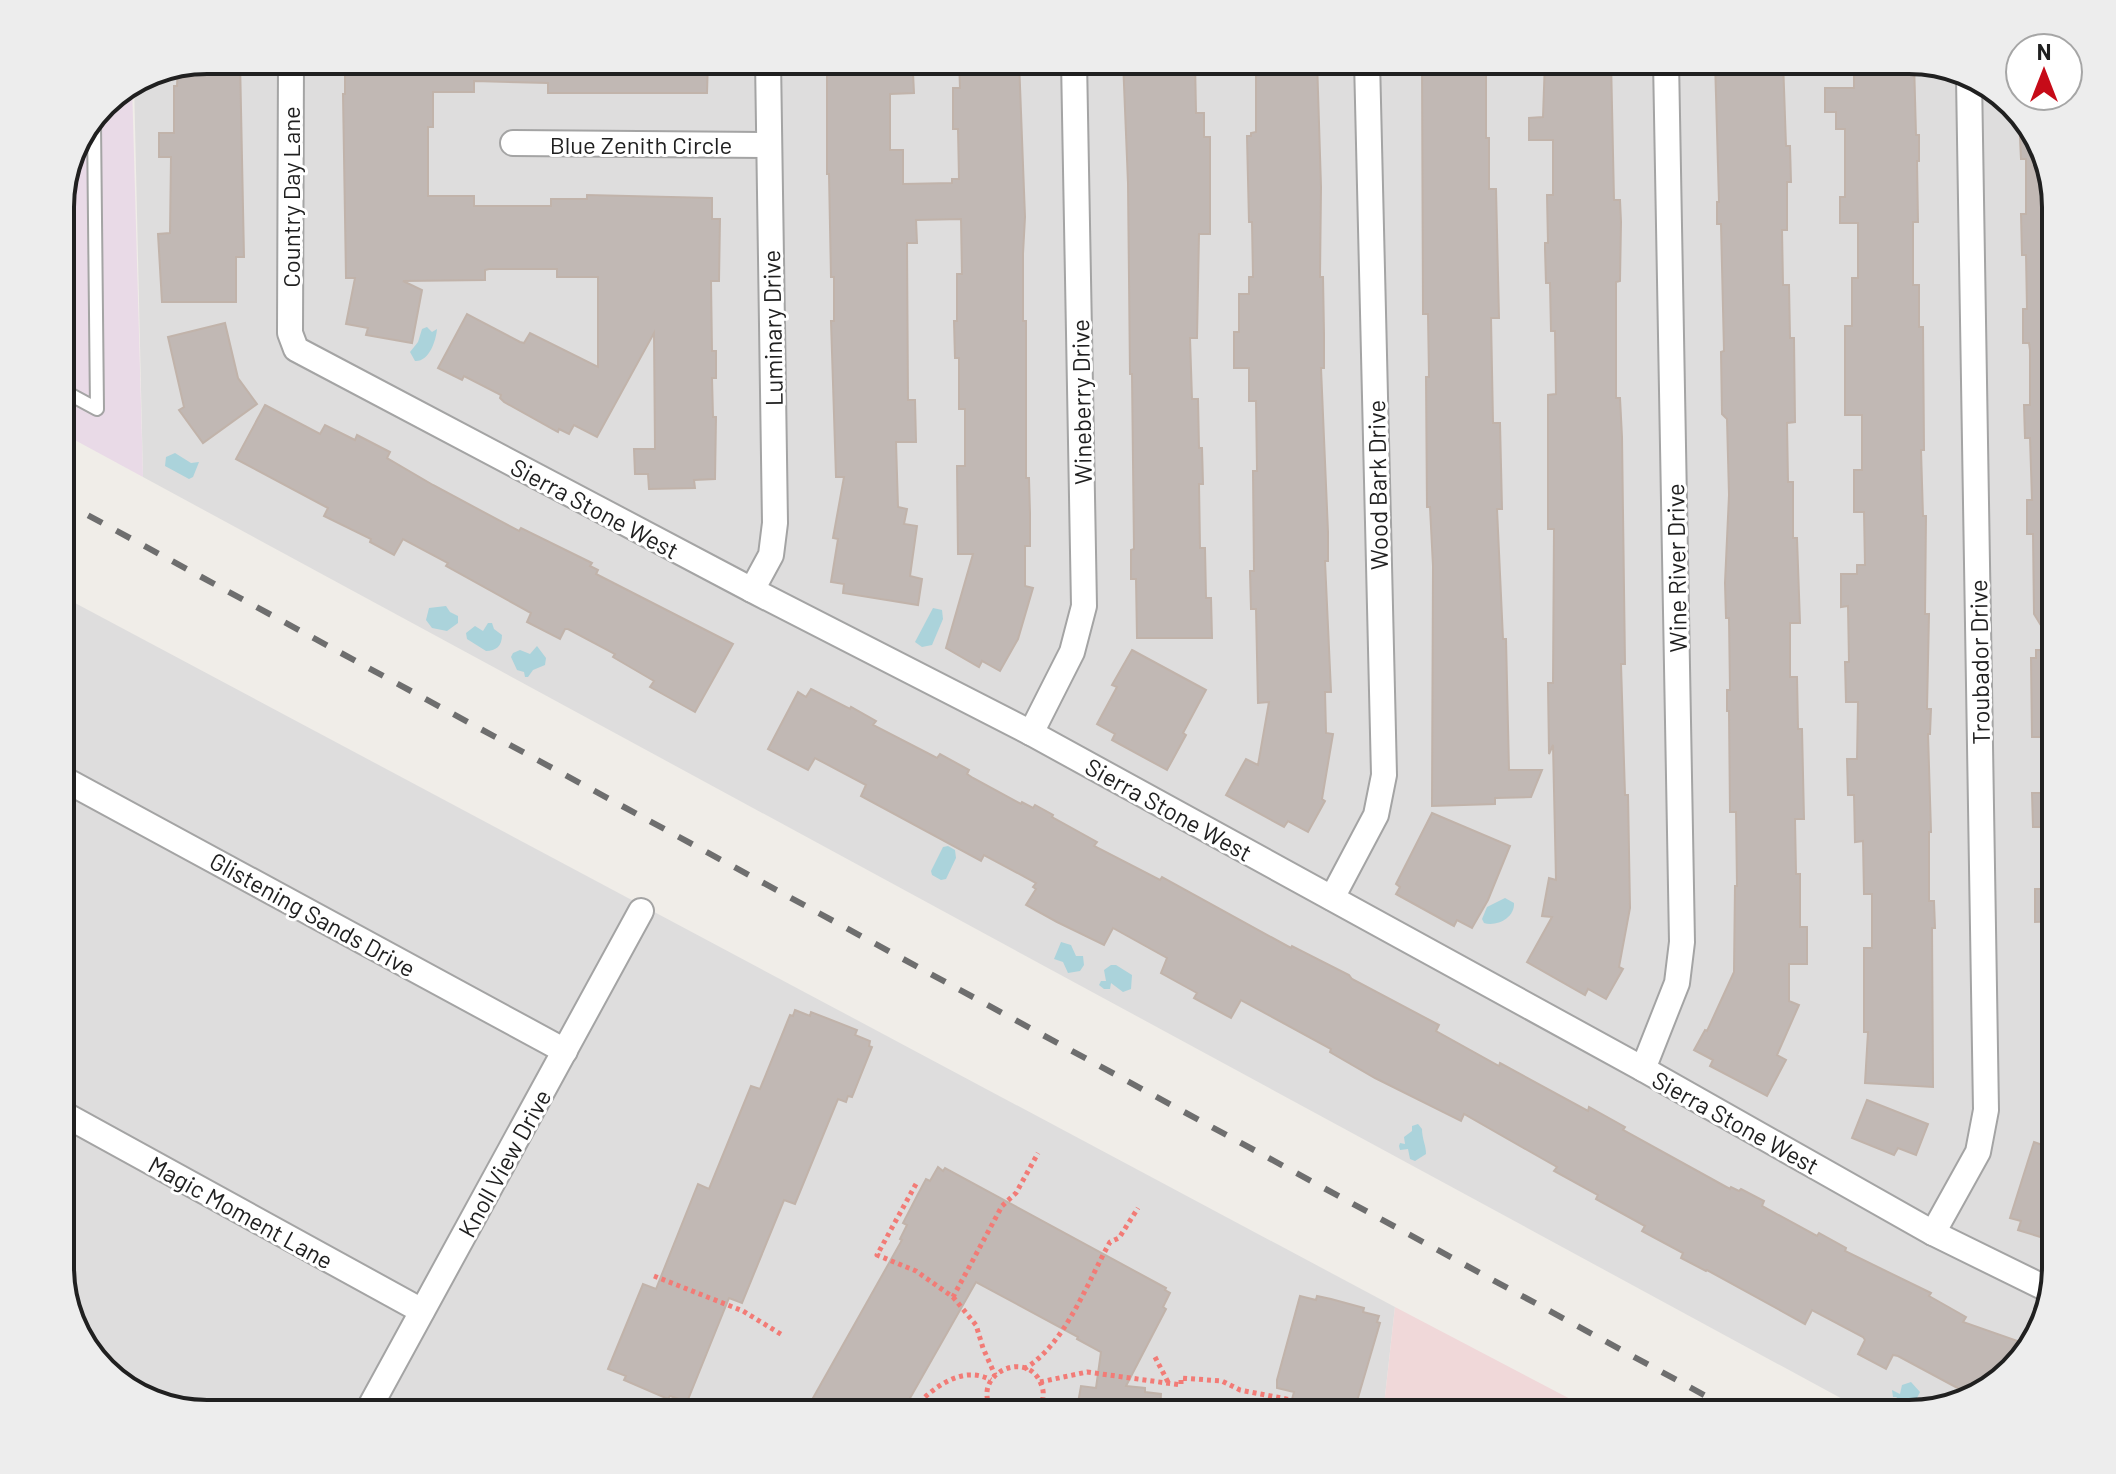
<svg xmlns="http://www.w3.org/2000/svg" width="2116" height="1474" font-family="Barlow,sans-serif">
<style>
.residential{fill:#dedddd}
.commercial{fill:#f0d8d9}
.industrial{fill:#e9dae7}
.water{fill:#abd3db}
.building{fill:#c1b8b4;stroke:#c1b3aa;stroke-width:2}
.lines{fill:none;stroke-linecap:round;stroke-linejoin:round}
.service-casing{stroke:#a4a4a4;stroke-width:16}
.minor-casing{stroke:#a4a4a4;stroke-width:28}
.path{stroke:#f27b76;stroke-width:5;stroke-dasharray:4 4;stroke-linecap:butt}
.service{stroke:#fff;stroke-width:12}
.minor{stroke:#fff;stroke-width:24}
.rail{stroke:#6e6e6e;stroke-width:6;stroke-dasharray:16 16;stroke-linecap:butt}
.labels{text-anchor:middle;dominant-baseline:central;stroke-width:6;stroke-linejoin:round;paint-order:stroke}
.street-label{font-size:24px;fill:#202020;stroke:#fff}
.rim{fill:none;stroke:#202020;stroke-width:4}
</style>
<rect width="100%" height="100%" fill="#f0ede8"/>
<g class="residential">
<path d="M 207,60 L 1909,60 L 1991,85 L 2041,141 L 2056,206 L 2056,1268 L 2031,1349 L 1975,1399 L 1910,1414 L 1870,1414 L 143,477 L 134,82 L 151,71 Z"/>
<path d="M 60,595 L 1395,1307 L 1383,1414 L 207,1414 L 125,1389 L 79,1340 L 60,1277 Z"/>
</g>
<path class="commercial" d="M 1395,1307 L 1599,1414 L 1383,1414 Z"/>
<path class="industrial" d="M 132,84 L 143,477 L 60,432 L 60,197 L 103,103 Z"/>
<g class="water">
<path d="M 427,327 L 432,332 L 437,329 C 436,341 429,362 415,361 L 410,352 L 418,342 L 422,329 Z"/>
<path d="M 175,453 L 191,463 L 199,462 L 193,477 L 189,479 L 165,466 L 166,457 Z"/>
<path d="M 446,606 L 450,612 L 458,616 L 458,623 L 447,631 L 432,628 L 426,620 L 429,608 Z"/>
<path d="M 933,608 L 942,610 L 943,619 L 932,645 L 922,647 L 915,642 Z"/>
<path d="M 488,623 L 492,623 L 494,629 L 502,635 C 502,646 496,651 486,651 L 467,639 L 466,633 L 475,626 L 483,631 Z"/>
<path d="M 537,646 L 546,658 L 545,665 L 533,670 L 528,677 L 525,677 L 524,672 L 517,670 L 511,657 L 513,653 L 520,650 L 530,654 Z"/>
<path d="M 948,846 L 955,850 L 956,858 L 946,879 L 941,880 L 932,875 L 931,871 L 943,847 Z"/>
<path d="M 1505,898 L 1514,903 C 1515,918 1496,927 1484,923 L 1482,919 L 1487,907 Z"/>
<path d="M 1061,942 L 1071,945 L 1076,956 L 1083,956 L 1084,965 L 1080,971 L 1068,973 L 1063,962 L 1054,959 Z"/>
<path d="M 1111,965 L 1116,965 L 1132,975 L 1131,989 L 1123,992 L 1111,983 L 1110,989 L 1104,989 L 1099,985 L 1101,981 L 1106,981 L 1104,970 Z"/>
<path d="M 1418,1124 L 1422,1129 C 1422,1139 1426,1145 1426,1154 L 1415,1161 L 1410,1159 L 1408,1149 L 1400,1150 L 1399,1146 L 1400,1143 L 1405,1144 L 1404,1137 L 1412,1131 L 1412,1126 Z"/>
<path d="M 1911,1382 L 1920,1392 L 1910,1412 L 1893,1414 L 1891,1406 L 1897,1397 L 1893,1397 L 1892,1390 L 1900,1394 L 1902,1385 Z"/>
</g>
<g class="building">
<path d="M 207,60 L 240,60 L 244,257 L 236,257 L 236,302 L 162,302 L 158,234 L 170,233 L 171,157 L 159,157 L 159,133 L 174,133 L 174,86 L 177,86 L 178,66 Z"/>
<path d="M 345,60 L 708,60 L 707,93 L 548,93 L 548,83 L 474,81 L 474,92 L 433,92 L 433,127 L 428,127 L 428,196 L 474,196 L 474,206 L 551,206 L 551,199 L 587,199 L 587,195 L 712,198 L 712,219 L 720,219 L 719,281 L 711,281 L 712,351 L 716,351 L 716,378 L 712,378 L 713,417 L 716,417 L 715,479 L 694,480 L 695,488 L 649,489 L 648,474 L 635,474 L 634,449 L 655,449 L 654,333 L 597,437 L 574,425 L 569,434 L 559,429 L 558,432 L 504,402 L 500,398 L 501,395 L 464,376 L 462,380 L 438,368 L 467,314 L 520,342 L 524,343 L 530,333 L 598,367 L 598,277 L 557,277 L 557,269 L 489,269 L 485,270 L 485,280 L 403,281 L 422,290 L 412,343 L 366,335 L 368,328 L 346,324 L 355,278 L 346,278 L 343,94 L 345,94 Z"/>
<path d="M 827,60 L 901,60 L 901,73 L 913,73 L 914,93 L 890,94 L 890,150 L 903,150 L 903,184 L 952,183 L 952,179 L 959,179 L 958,129 L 953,129 L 953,88 L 960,88 L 959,60 L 1019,60 L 1025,217 L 1023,254 L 1023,321 L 1026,321 L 1026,478 L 1029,478 L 1030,513 L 1030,546 L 1025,546 L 1025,586 L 1033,588 L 1018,639 L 1000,671 L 982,661 L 979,667 L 946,648 L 973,554 L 958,554 L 957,466 L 965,466 L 965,409 L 959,409 L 959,358 L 955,358 L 954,321 L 957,321 L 957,274 L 962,274 L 961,219 L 916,220 L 917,243 L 907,243 L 908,400 L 915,400 L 916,442 L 896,442 L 898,507 L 907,509 L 904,524 L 917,526 L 910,576 L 922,579 L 918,605 L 843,593 L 844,584 L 831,582 L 838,539 L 833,538 L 844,477 L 836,477 L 831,321 L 834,321 L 834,277 L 831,277 L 829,174 L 827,174 Z"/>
<path d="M 1123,60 L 1195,60 L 1196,113 L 1204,113 L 1204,137 L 1210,137 L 1210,234 L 1199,234 L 1197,338 L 1190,338 L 1192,399 L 1198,399 L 1199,448 L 1202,448 L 1203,484 L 1199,484 L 1200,548 L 1205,548 L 1206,598 L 1211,598 L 1212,638 L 1137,638 L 1136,579 L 1131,579 L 1131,550 L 1134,549 L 1132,374 L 1130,374 L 1128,183 Z"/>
<path d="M 1256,60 L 1317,60 L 1321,187 L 1320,277 L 1323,277 L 1324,334 L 1324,368 L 1321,368 L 1328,532 L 1328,561 L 1325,561 L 1331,692 L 1325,692 L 1326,733 L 1333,734 L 1322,799 L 1325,801 L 1308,832 L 1288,821 L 1284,827 L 1226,795 L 1246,759 L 1258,765 L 1269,702 L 1258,703 L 1256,609 L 1251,609 L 1250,571 L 1254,571 L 1253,471 L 1257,471 L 1256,401 L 1249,401 L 1249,368 L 1234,368 L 1234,332 L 1239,332 L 1239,294 L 1249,294 L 1249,277 L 1253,277 L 1252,222 L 1249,222 L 1247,136 L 1251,136 L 1251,133 L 1256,132 Z"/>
<path d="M 1422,60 L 1486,60 L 1486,138 L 1489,138 L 1489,189 L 1496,189 L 1499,318 L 1491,318 L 1493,423 L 1500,423 L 1502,509 L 1497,509 L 1503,639 L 1506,639 L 1509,770 L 1542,770 L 1531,797 L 1495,798 L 1495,804 L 1432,806 L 1433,566 L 1430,507 L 1427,507 L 1426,377 L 1429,377 L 1428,314 L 1423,314 Z"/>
<path d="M 1545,60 L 1611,60 L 1614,200 L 1620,200 L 1621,222 L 1620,281 L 1616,282 L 1616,398 L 1620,398 L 1622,437 L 1625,664 L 1621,664 L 1625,795 L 1628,795 L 1630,908 L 1619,967 L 1623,969 L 1606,999 L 1588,989 L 1585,995 L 1527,962 L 1552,917 L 1542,916 L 1549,878 L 1556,880 L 1553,745 L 1549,754 L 1548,683 L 1553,683 L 1554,529 L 1548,529 L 1548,395 L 1556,394 L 1555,331 L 1551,331 L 1550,283 L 1546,283 L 1545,249 L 1545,243 L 1548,243 L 1547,195 L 1553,195 L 1553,140 L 1529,140 L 1529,118 L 1543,117 Z"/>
<path d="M 1715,60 L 1783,60 L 1786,146 L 1790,146 L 1791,182 L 1787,182 L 1787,230 L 1782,230 L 1783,285 L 1789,285 L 1790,338 L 1794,338 L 1795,422 L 1787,423 L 1788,482 L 1793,482 L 1793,538 L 1797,538 L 1800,623 L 1790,623 L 1790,677 L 1797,677 L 1798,729 L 1802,729 L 1804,819 L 1795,819 L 1796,874 L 1800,874 L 1800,927 L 1807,927 L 1807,964 L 1789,964 L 1789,1001 L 1799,1005 L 1777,1055 L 1786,1060 L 1767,1096 L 1710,1066 L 1713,1060 L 1694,1050 L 1705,1030 L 1707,1031 L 1734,972 L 1735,886 L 1737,886 L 1736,812 L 1730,812 L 1729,711 L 1727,711 L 1727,690 L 1730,690 L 1729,618 L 1726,618 L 1725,583 L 1729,495 L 1727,419 L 1722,414 L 1721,352 L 1724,351 L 1721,224 L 1717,224 L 1717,202 L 1719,202 Z"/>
<path d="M 1854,60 L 1914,61 L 1916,135 L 1919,135 L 1919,161 L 1917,161 L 1918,222 L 1913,222 L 1913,285 L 1919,285 L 1919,327 L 1923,327 L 1924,450 L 1921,450 L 1923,516 L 1926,516 L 1925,614 L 1929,614 L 1927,709 L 1931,709 L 1930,734 L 1928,734 L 1931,832 L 1929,832 L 1929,901 L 1934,901 L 1935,928 L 1932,928 L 1933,1087 L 1865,1083 L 1868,1032 L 1864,1032 L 1864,948 L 1872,948 L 1872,894 L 1864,894 L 1863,841 L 1855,842 L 1854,795 L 1848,795 L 1847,759 L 1857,759 L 1858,702 L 1846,702 L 1845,662 L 1849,662 L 1848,606 L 1841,607 L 1841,574 L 1857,574 L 1857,565 L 1865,565 L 1864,512 L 1854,512 L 1854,470 L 1862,470 L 1862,415 L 1845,415 L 1845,326 L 1852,326 L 1852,278 L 1858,278 L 1858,223 L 1840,223 L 1840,197 L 1845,197 L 1845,129 L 1836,129 L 1836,112 L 1825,112 L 1825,88 L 1854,88 Z"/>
<path d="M 2019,117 L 2041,141 L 2056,206 L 2056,737 L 2032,737 L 2031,658 L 2036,658 L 2036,650 L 2056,650 L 2034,614 L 2033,534 L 2027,534 L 2027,500 L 2032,500 L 2030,438 L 2025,438 L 2024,405 L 2030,405 L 2030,350 L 2029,343 L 2023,343 L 2023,309 L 2027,309 L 2026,255 L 2022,255 L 2021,214 L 2026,214 L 2026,159 L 2021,159 Z"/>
<path d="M 225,323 L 238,378 L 257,404 L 203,443 L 179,410 L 184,407 L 168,337 Z"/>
<path d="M 265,405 L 320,434 L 325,425 L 355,440 L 357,435 L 390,452 L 387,458 L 433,485 L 519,531 L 521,528 L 592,563 L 590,566 L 598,570 L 596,574 L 733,644 L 695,712 L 650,687 L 654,681 L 613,657 L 615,654 L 568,629 L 565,629 L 560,639 L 527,622 L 531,613 L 446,566 L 448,563 L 403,539 L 394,555 L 370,542 L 371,539 L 324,516 L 328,508 L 236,459 Z"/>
<path d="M 1132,650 L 1206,690 L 1183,733 L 1186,735 L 1167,770 L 1112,740 L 1115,734 L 1097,724 L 1117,687 L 1112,685 Z"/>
<path d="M 811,689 L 850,709 L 851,707 L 876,721 L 873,725 L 937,758 L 940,754 L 969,770 L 967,774 L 973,778 L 1021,804 L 1022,802 L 1033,808 L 1035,805 L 1053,815 L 1052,817 L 1097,842 L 1094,846 L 1160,880 L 1162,877 L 1291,948 L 1292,946 L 1349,975 L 1352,979 L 1439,1025 L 1436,1031 L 1499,1066 L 1500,1063 L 1588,1111 L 1589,1107 L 1625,1127 L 1623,1130 L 1730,1189 L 1731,1187 L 1739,1191 L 1741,1189 L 1764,1201 L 1762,1206 L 1817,1236 L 1819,1233 L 1846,1248 L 1845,1251 L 1931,1293 L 1929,1296 L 1966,1317 L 1963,1322 L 2032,1346 L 2031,1349 L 1976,1398 L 1898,1356 L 1893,1355 L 1886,1369 L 1858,1354 L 1865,1340 L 1863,1337 L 1812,1310 L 1805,1324 L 1707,1270 L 1706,1271 L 1681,1258 L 1683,1253 L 1642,1231 L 1645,1226 L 1596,1199 L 1598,1195 L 1554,1171 L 1557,1167 L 1464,1114 L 1461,1121 L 1375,1078 L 1330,1052 L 1331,1049 L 1241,1000 L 1231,1018 L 1194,998 L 1197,993 L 1161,973 L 1167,958 L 1113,928 L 1104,945 L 1057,922 L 1026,905 L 1036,889 L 1033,887 L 1036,883 L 984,855 L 981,861 L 861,796 L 866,785 L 815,758 L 808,770 L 768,749 L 798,692 L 806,697 Z"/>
<path d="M 2032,793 L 2056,793 L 2056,827 L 2033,827 Z"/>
<path d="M 1432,813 L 1510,846 L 1488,900 L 1472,928 L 1457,920 L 1454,926 L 1396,894 L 1400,887 L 1396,884 Z"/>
<path d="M 2035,889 L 2056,889 L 2056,921 L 2035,922 Z"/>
<path d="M 795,1010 L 810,1016 L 811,1012 L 857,1030 L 855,1035 L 870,1041 L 869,1046 L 872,1047 L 852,1097 L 848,1096 L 846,1102 L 838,1099 L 795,1204 L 784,1200 L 742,1303 L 729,1298 L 687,1402 L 670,1396 L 668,1399 L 624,1380 L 626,1376 L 608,1369 L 643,1284 L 656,1289 L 698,1184 L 709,1189 L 751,1086 L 760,1089 L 790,1015 L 793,1016 Z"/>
<path d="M 1867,1100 L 1928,1124 L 1916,1155 L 1898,1148 L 1894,1155 L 1852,1138 Z"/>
<path d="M 2034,1142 L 2056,1150 L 2056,1242 L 2018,1230 L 2021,1221 L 2010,1218 Z"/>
<path d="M 938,1167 L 943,1171 L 945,1168 L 1166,1288 L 1165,1290 L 1170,1293 L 1163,1307 L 1166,1309 L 1126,1386 L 1145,1388 L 1145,1392 L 1161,1394 L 1160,1414 L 1076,1414 L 1081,1386 L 1096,1388 L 1101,1352 L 1077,1339 L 1078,1337 L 976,1282 L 901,1414 L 804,1414 L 902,1240 L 900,1239 L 907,1225 L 903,1223 L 917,1196 L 926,1179 L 930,1181 Z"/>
<path d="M 1300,1296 L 1316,1300 L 1317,1296 L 1331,1299 L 1364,1308 L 1363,1312 L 1379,1316 L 1377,1322 L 1380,1323 L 1355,1408 L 1340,1403 L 1338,1408 L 1328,1405 L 1325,1414 L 1288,1414 L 1294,1392 L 1277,1388 L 1277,1380 Z"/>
</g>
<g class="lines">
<g class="service-casing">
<path id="service" d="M 60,389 L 97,409 L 94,124"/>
</g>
<g class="minor-casing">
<g id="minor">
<path d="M 291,60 L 290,333 L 296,349 L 752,590 L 1031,733 L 1643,1069 L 1933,1233 L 2049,1290"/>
<path d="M 513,143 L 769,145"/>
<path d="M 752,590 L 771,555 L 775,523 L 768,60"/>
<path d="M 1031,733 L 1072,652 L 1084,606 L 1074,60"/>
<path d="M 60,777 L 565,1051"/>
<path d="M 1332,898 L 1376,815 L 1384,775 L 1367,60"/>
<path d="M 1643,1069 L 1677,983 L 1682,942 L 1666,60"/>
<path d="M 60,1112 L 422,1311"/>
<path d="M 1933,1233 L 1978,1152 L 1986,1110 L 1969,78"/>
<path d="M 366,1414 L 641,911"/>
</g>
</g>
<g class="path">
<path d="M 916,1184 L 877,1255 L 916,1271 L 953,1297 L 1002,1206 L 1016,1193 L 1038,1153"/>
<path d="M 654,1276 L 743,1311 L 784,1336"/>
<path d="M 953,1297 L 976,1325 L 983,1348 L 995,1375"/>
<path d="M 1155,1357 L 1168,1382"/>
<path d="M 1024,1369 C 1065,1345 1087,1283 1110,1242 L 1119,1238 L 1138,1208"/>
<path d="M 1040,1382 L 1087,1372 L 1181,1385 L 1181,1378 L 1222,1381 L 1240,1390 L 1358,1413"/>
<path d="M 925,1397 C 943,1381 967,1367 991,1380"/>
<path d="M 995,1414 C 965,1377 1027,1346 1041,1384 C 1046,1395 1042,1405 1035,1414"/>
</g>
<use href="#service" class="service"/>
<use href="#minor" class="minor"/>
<path class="rail" d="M 60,500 L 1739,1414"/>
</g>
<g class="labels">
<g class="street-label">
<text x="641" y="144">Blue Zenith Circle</text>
<text transform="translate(290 197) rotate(-90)">Country Day Lane</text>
<text transform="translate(772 328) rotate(-91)">Luminary Drive</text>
<text transform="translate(1081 402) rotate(-91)">Wineberry Drive</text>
<text transform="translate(1377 485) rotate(-91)">Wood Bark Drive</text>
<text transform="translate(595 508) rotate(28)">Sierra Stone West</text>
<text transform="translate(1676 568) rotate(-91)">Wine River Drive</text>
<text transform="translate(1979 662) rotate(-91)">Troubador Drive</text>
<text transform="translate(1169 809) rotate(29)">Sierra Stone West</text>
<text transform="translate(313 914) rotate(29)">Glistening Sands Drive</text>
<text transform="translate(1736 1122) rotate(29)">Sierra Stone West</text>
<text transform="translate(504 1163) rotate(-61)">Knoll View Drive</text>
<text transform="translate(241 1212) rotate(29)">Magic Moment Lane</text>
</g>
</g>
<path d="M0 0H2116V1474H0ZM207 74H1909A133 133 0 0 1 2042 207V1267A133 133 0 0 1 1909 1400H207A133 133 0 0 1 74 1267V207A133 133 0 0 1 207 74Z" fill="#ededed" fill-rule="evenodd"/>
<path class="rim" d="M207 74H1909A133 133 0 0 1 2042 207V1267A133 133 0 0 1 1909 1400H207A133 133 0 0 1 74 1267V207A133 133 0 0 1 207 74Z"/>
<g transform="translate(2044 72)"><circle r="38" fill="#ffffff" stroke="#a6a6a6" stroke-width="2"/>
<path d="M0-6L14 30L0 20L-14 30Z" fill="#c60b18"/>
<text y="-12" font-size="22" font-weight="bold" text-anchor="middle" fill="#202020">N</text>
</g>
</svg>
